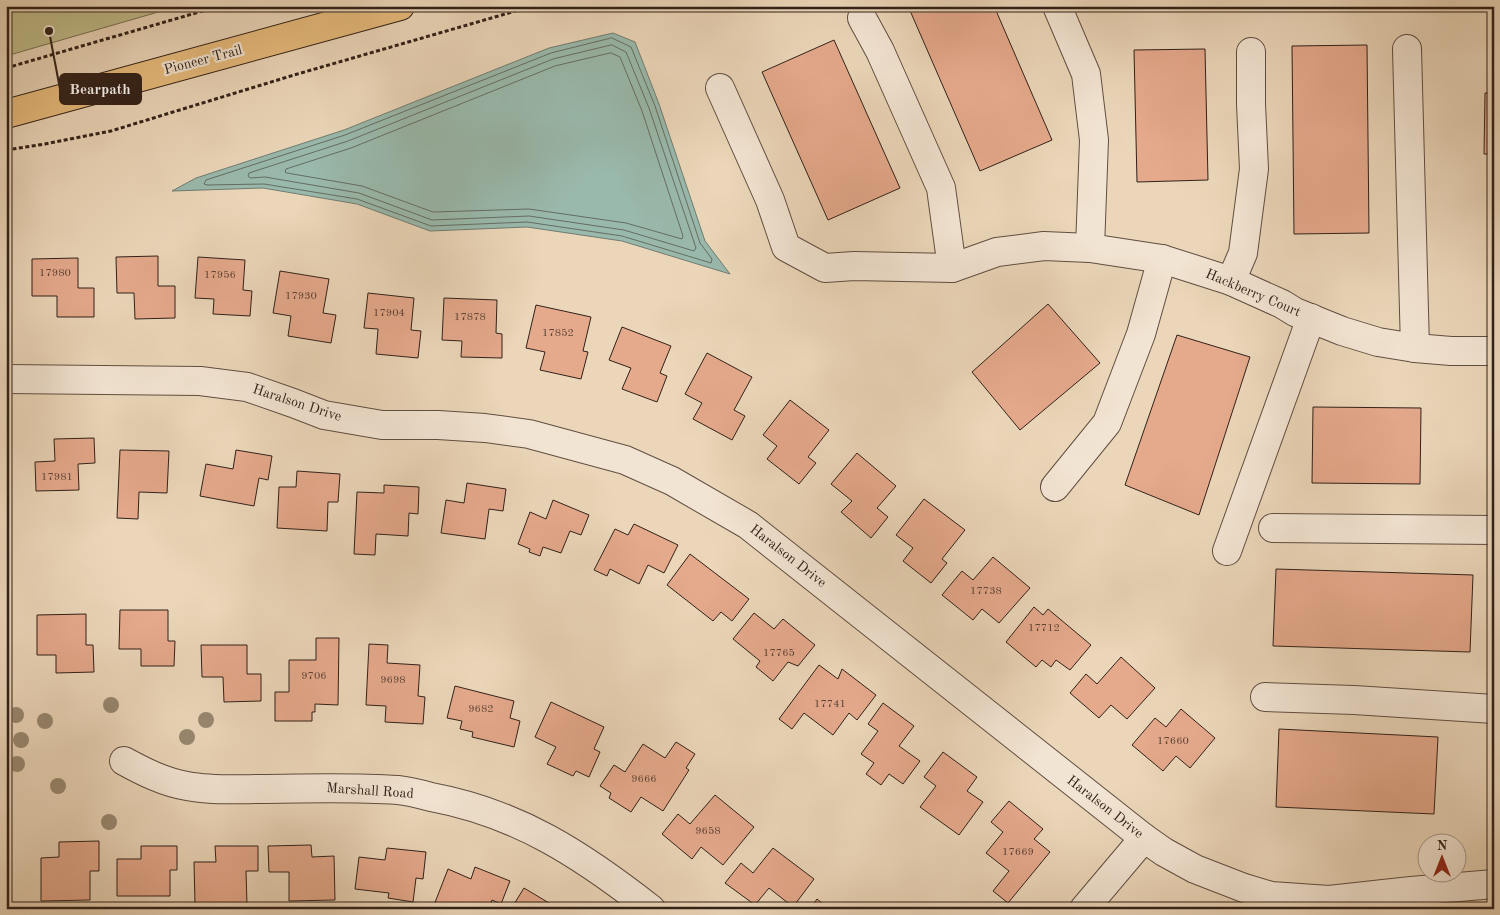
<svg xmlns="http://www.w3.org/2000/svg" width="1500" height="915" font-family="'Old Standard TT',serif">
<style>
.green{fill:#bfbc8a;stroke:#786e52}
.water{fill:#99b9ac;stroke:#6f7c71}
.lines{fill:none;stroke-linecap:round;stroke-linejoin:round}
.shore{stroke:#656d62;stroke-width:1}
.building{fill:#e5a98c;stroke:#312119}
.minor-casing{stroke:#604e41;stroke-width:30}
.major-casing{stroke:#312119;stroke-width:30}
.path{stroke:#312119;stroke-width:3;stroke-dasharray:4 2.5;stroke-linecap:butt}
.minor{stroke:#f2e4d2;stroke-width:28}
.major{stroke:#e6bb7c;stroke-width:28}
.tree{fill:#988870}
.labels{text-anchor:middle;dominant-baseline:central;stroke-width:4.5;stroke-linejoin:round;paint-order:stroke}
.number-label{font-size:11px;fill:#5e4336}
.street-label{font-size:14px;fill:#312119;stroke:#f2e4d2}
.leader{fill:none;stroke:#312119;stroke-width:2}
.callout-dot{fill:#312119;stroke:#f2e4d2;stroke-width:2}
.callout{fill:#312119;stroke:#312119;stroke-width:2}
.callout-label{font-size:15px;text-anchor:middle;font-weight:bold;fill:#fff}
</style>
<rect width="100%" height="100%" fill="#ebd6b9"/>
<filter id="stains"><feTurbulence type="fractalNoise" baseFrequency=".004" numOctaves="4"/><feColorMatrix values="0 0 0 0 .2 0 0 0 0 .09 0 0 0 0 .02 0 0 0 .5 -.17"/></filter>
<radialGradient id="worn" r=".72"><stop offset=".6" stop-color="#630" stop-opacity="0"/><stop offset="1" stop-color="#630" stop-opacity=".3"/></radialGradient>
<path class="green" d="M 6,6 L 179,6 L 6,56 Z"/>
<path class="water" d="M 613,33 L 635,42 L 659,104 L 705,241 L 730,274 L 622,241 L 527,227 L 430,231 L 357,204 L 263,188 L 172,191 L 196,178 L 344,130 L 549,48 Z"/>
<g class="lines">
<g class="shore">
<path d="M 612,38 L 631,47 L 655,106 L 700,243 L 712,259 L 711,263 L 622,236 L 527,222 L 431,226 L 357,199 L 264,184 L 207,185 L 204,184 L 206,180 L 345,135 L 551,53 Z"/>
<path d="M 612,45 L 626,52 L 649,108 L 696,248 L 694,251 L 624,230 L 529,216 L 432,220 L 359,193 L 265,177 L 250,178 L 248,176 L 249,173 L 348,141 L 553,59 Z"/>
<path d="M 611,53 L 620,57 L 642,111 L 683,236 L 682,239 L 626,223 L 529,209 L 433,212 L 362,186 L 287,173 L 285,172 L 286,169 L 351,148 L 555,66 Z"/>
</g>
</g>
<g class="building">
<path d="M 908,6 L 994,6 L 1052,140 L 980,171 Z"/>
<path d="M 834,40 L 900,188 L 828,220 L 762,72 Z"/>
<path d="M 1367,45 L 1369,233 L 1294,234 L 1292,46 Z"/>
<path d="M 1205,49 L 1208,180 L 1137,182 L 1134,50 Z"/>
<path d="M 1485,93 L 1494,93 L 1494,154 L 1484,154 Z"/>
<path d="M 158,256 L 158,286 L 175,286 L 175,318 L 135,319 L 134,293 L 117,293 L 116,257 Z"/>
<path d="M 198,257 L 245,260 L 243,290 L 252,291 L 250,316 L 213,314 L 214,299 L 195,298 Z"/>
<path d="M 78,258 L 78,288 L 94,288 L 94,317 L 57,317 L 57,296 L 32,296 L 32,259 Z"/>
<path d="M 280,271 L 329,279 L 323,313 L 336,315 L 331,343 L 288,336 L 291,316 L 273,313 Z"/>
<path d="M 368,293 L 414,298 L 411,330 L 421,331 L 418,358 L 376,354 L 378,329 L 364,328 Z"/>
<path d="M 444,298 L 497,300 L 496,333 L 502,334 L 502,358 L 461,357 L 462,341 L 442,340 Z"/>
<path d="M 1048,304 L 1100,363 L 1020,430 L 972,372 Z"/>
<path d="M 536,305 L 591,317 L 583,351 L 588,352 L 581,379 L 540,370 L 545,352 L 526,348 Z"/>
<path d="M 622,327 L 671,346 L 660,373 L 667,376 L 657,402 L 622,389 L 631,368 L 609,360 Z"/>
<path d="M 1177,335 L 1250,357 L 1199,515 L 1125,485 Z"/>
<path d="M 707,353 L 752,377 L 734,410 L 745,416 L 732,440 L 693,419 L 702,403 L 685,394 Z"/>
<path d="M 790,400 L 829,430 L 808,457 L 816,463 L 799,484 L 767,459 L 777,446 L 763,435 Z"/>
<path d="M 1313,407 L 1421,408 L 1420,484 L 1312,483 Z"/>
<path d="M 94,438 L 95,463 L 78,464 L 79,490 L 36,491 L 35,462 L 55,461 L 54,439 Z"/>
<path d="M 120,450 L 169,451 L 167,493 L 139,492 L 138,519 L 117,518 Z"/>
<path d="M 236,450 L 272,456 L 268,480 L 259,478 L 254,506 L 200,496 L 206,464 L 233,469 Z"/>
<path d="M 857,453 L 896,486 L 877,508 L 888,517 L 871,538 L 841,512 L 852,501 L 831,484 Z"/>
<path d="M 297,471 L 340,474 L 338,502 L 328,502 L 327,531 L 277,528 L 279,487 L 296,487 Z"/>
<path d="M 467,483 L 506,489 L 503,511 L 489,509 L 485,539 L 441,533 L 446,500 L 464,503 Z"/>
<path d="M 384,485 L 419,487 L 418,514 L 409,513 L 408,536 L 376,534 L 375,555 L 354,554 L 357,492 L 384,493 Z"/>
<path d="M 924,499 L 965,530 L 942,559 L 947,563 L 931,583 L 903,561 L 913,548 L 896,535 Z"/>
<path d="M 553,500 L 589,515 L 581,535 L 570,531 L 561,553 L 543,547 L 540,556 L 529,552 L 530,549 L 518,544 L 530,512 L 546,519 Z"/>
<path d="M 634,524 L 678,545 L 664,573 L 648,565 L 639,584 L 610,569 L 607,576 L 594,570 L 615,529 L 628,535 Z"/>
<path d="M 690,554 L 749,599 L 732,621 L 721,612 L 713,621 L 667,585 Z"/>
<path d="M 993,557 L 1030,588 L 999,623 L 982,609 L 973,620 L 942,595 L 962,571 L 973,580 Z"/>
<path d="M 1276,569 L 1473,575 L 1470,652 L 1273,646 Z"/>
<path d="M 1034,607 L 1043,615 L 1048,609 L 1091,645 L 1070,670 L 1056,660 L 1051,667 L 1042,660 L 1036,667 L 1006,642 Z"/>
<path d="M 120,610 L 168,610 L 168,641 L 175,641 L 174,666 L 141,666 L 141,649 L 119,649 Z"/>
<path d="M 754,613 L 774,629 L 783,619 L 815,645 L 798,666 L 788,662 L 773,681 L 756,667 L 760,661 L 733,639 Z"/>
<path d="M 86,614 L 86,645 L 93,645 L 94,672 L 56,673 L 56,655 L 37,655 L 37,615 Z"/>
<path d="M 316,638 L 339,638 L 338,705 L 315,704 L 315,712 L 312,712 L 312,721 L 275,721 L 275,692 L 289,692 L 289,660 L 316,660 Z"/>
<path d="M 369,644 L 388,645 L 387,663 L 420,665 L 418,696 L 425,697 L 423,724 L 385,722 L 386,706 L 366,705 Z"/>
<path d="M 201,645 L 247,645 L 247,674 L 261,674 L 261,701 L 224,702 L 223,677 L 202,677 Z"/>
<path d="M 1121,657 L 1155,688 L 1127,719 L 1111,705 L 1099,718 L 1070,693 L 1086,674 L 1097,684 Z"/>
<path d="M 819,665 L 838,679 L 842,669 L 876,695 L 857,720 L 849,713 L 833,735 L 804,713 L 792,729 L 779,719 Z"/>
<path d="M 455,686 L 514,701 L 510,718 L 520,721 L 514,747 L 472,737 L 473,732 L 460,729 L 462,721 L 447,718 Z"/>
<path d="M 551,702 L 604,727 L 594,749 L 600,752 L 589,777 L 576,771 L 573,776 L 547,764 L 556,747 L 535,737 Z"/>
<path d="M 883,703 L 914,726 L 899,746 L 920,761 L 903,784 L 889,774 L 881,785 L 866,774 L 874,763 L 861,754 L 878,731 L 868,724 Z"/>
<path d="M 1181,709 L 1215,738 L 1190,768 L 1176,756 L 1163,771 L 1132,745 L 1155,718 L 1166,727 Z"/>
<path d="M 1279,729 L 1438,737 L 1434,814 L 1276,807 Z"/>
<path d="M 676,742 L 695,754 L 686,768 L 689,770 L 663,811 L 641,797 L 631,812 L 609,798 L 611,793 L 600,786 L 614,765 L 625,772 L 643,744 L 665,758 Z"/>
<path d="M 943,752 L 977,777 L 967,791 L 983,802 L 959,835 L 920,807 L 936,786 L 924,777 Z"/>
<path d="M 715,795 L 754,827 L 723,865 L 701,847 L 692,859 L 662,834 L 678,814 L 690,824 Z"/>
<path d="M 1009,801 L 1043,829 L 1034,839 L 1050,852 L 1008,903 L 993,891 L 1009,871 L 986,853 L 1003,832 L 991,822 Z"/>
<path d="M 99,841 L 99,871 L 90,871 L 90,900 L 41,901 L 41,858 L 59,857 L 59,842 Z"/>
<path d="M 311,845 L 312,857 L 334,856 L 335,900 L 289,901 L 289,872 L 269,872 L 268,846 Z"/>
<path d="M 141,846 L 177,846 L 177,870 L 170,870 L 170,896 L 117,896 L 117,859 L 141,859 Z"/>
<path d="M 215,846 L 258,846 L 258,871 L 246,871 L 247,904 L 195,904 L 194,862 L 216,862 Z"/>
<path d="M 387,848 L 426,852 L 423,879 L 416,878 L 413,902 L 388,898 L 389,893 L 355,889 L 359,857 L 385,860 Z"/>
<path d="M 773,848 L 814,879 L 793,907 L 769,888 L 755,905 L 725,883 L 741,863 L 753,873 Z"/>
<path d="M 475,867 L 510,881 L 501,904 L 492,900 L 489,909 L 444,909 L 434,905 L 448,869 L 471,879 Z"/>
<path d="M 524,888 L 559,909 L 511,909 Z"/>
<path d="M 817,899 L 829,909 L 810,909 Z"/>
</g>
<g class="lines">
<g class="minor-casing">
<g id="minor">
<path d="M 1057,6 L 1086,74 L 1094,140 L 1090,248"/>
<path d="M 862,18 L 880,51 L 941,188 L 952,268"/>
<path d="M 1407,49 L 1415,348"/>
<path d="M 720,88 L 770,200 L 786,247 L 825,268 L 854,266 L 952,268 L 997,252 L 1044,246 L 1090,248 L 1162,259 L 1231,281 L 1282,304 L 1295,312 L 1342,331 L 1378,342 L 1415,348 L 1451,351 L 1494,351"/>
<path d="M 1231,281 L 1243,253 L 1254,169 L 1251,104 L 1251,52"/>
<path d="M 6,379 L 200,381 L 247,387 L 293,403 L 324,415 L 382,425 L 438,425 L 485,428 L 529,434 L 625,460 L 672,481 L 748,525 L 1144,838 L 1164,852 L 1195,869 L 1244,888 L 1271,896 L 1329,900 L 1411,891 L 1494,884"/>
<path d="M 1055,487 L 1107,423 L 1141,334 L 1162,259"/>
<path d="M 1273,528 L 1494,530"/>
<path d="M 1227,551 L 1311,318"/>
<path d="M 1265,697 L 1354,700 L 1494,709"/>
<path d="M 124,761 C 144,772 164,782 187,786 C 213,791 240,789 266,789 C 310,788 354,787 398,790 C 409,791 420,794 431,797 C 518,813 582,855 651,909"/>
<path d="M 1084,909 L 1144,838"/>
</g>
</g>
<g class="major-casing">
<path id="major" d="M 6,114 L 400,6"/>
</g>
<g class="path">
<path d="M 6,68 L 220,6"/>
<path d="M 6,150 L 45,144 L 111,131 L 294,75 L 533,6"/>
</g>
<use href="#minor" class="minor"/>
<use href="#major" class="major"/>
</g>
<g class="tree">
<circle cx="111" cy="705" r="8"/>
<circle cx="16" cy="715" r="8"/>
<circle cx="206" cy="720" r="8"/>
<circle cx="45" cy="721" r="8"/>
<circle cx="187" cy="737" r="8"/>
<circle cx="21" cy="740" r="8"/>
<circle cx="17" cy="764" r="8"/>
<circle cx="58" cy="786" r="8"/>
<circle cx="109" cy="822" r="8"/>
</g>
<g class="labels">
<g class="number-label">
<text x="55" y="273">17980</text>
<text x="220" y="275">17956</text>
<text x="301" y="296">17930</text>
<text x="389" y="313">17904</text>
<text x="470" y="317">17878</text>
<text x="558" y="333">17852</text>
<text x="57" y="477">17981</text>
<text x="986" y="591">17738</text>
<text x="1044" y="628">17712</text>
<text x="779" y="653">17765</text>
<text x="314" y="676">9706</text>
<text x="393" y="680">9698</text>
<text x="830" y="704">17741</text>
<text x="481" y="709">9682</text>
<text x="1173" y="741">17660</text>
<text x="644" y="779">9666</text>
<text x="708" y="831">9658</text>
<text x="1018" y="852">17669</text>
</g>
<g class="street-label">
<text transform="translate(203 60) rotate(-15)">Pioneer Trail</text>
<text transform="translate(1253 293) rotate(23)">Hackberry Court</text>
<text transform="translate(297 403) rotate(18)">Haralson Drive</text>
<text transform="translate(788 556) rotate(38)">Haralson Drive</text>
<text transform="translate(370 791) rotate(4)">Marshall Road</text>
<text transform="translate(1105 807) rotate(38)">Haralson Drive</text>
</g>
</g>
<path class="leader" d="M49 31L60 89"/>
<circle class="callout-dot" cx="49" cy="31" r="5"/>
<rect class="callout" x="60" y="74" width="81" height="30" rx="5"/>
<g class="callout-label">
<text x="100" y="94">Bearpath</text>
</g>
<rect width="1500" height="915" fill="none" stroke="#ebd6b9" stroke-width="25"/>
<rect x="8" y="8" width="1485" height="900" fill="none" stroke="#312119" stroke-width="2.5"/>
<rect x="12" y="12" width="1475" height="890" fill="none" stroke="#312119"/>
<g transform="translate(1442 858)"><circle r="24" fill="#f2e4d2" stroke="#a59688"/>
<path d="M0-4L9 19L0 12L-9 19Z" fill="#8f2418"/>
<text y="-8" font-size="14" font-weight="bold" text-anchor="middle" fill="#312119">N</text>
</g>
<rect width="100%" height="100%" filter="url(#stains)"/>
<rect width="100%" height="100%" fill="url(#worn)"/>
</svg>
